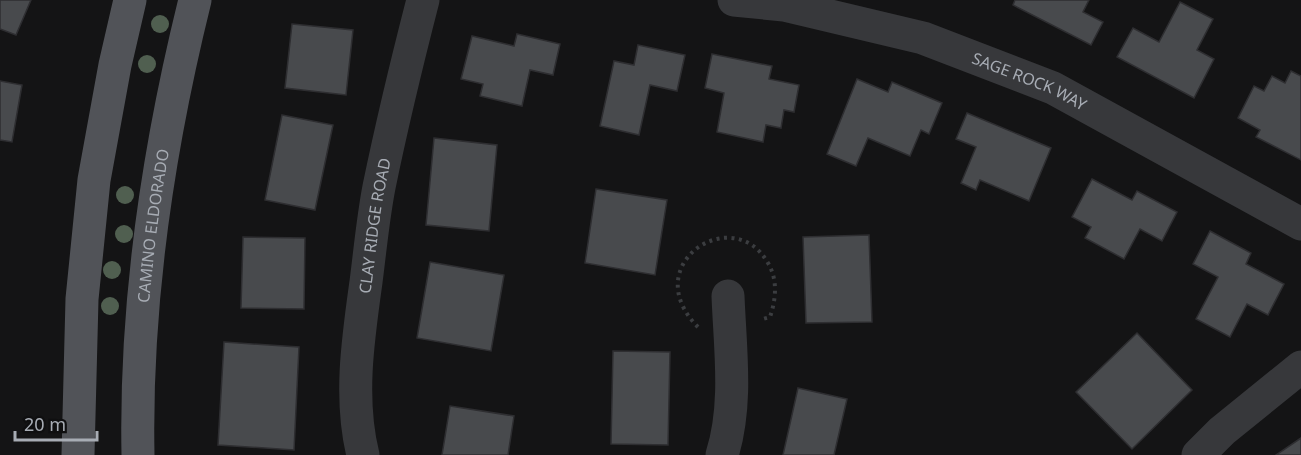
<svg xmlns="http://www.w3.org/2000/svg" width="1301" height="455" font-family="'Noto Sans',sans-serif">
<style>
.building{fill:#484a4d;stroke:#2e2e31;stroke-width:1.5}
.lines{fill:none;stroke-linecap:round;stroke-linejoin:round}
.path{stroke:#3b3d40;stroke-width:4;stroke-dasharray:3 4.5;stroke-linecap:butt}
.minor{stroke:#37383b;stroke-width:33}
.major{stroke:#515358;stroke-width:33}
.tree{fill:#505f50}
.labels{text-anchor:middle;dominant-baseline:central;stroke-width:5;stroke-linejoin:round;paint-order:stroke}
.street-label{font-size:16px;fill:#a7acb4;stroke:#0f0f10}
</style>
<rect width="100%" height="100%" fill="#141415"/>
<g class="building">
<path d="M 0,0 L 31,0 L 16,35 L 0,29 Z"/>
<path d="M 1015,0 L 1089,0 L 1083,12 L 1103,22 L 1091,45 L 1013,5 Z"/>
<path d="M 1180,2 L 1213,19 L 1197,50 L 1214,59 L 1194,98 L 1117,57 L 1133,28 L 1159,42 Z"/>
<path d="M 292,24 L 353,30 L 346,95 L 285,88 Z"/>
<path d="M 517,34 L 560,44 L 553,75 L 530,70 L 522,106 L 480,96 L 483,84 L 461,79 L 472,36 L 514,46 Z"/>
<path d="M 638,45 L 685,55 L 677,91 L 650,85 L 639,135 L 600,126 L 614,61 L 634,65 Z"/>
<path d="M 712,54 L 772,66 L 769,79 L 799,85 L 794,112 L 784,110 L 781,128 L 766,125 L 763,142 L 717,132 L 724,93 L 705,88 Z"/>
<path d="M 1291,71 L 1301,76 L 1301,160 L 1256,137 L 1260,130 L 1238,118 L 1254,86 L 1264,91 L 1272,76 L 1285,83 Z"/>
<path d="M 857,79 L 888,92 L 892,82 L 942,103 L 929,134 L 921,130 L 910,156 L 868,138 L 856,166 L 827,154 Z"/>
<path d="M 0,81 L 22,85 L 12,142 L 0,140 Z"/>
<path d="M 967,113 L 1051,148 L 1029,201 L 980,180 L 976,190 L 961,183 L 976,147 L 956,139 Z"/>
<path d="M 282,115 L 333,125 L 315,210 L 265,200 Z"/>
<path d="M 434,138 L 497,145 L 489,231 L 426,225 Z"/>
<path d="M 1092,179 L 1132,200 L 1137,191 L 1177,212 L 1162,241 L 1140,229 L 1124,259 L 1085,238 L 1091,227 L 1072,217 Z"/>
<path d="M 596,189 L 667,200 L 655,275 L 585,263 Z"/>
<path d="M 1210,231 L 1251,253 L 1246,264 L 1284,284 L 1268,315 L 1247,304 L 1230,337 L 1196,319 L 1218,277 L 1193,264 Z"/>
<path d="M 869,235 L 872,322 L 806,323 L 803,237 Z"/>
<path d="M 243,237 L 305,238 L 304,309 L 241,308 Z"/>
<path d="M 430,262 L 504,275 L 491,351 L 417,338 Z"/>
<path d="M 1137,333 L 1192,390 L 1132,449 L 1076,392 Z"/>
<path d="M 224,342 L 299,347 L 294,450 L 218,445 Z"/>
<path d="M 613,351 L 670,352 L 668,445 L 611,444 Z"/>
<path d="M 798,388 L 847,399 L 834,455 L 783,455 Z"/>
<path d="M 450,406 L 514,416 L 508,455 L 442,455 Z"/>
<path d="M 1301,438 L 1301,455 L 1276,455 Z"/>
</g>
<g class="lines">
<path class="path" d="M 698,327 C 636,265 733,201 768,263 C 778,280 776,299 770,317 L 763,319"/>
<g class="minor">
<path id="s1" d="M 734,0 L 784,5 L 923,38 L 1053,88 L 1301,224"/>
<path id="s2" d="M 363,455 C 349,399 358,339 366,282 C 370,251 373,218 379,187 C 392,124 407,62 423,0"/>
<path d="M 722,455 C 738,404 730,348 728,296"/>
<path d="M 1198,455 L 1222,431 L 1301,367"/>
</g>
<g class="major">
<path d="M 78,455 L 82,299 L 94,180 L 115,65 L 130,0"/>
<path id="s3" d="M 138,455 C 135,301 158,149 195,0"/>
</g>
</g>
<g class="tree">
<circle cx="160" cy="24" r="9"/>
<circle cx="147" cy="64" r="9"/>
<circle cx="125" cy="195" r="9"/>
<circle cx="124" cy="234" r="9"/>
<circle cx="112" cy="270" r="9"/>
<circle cx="110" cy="306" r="9"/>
</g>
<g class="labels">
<g class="street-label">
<text stroke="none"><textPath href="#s1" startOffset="308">SAGE ROCK WAY</textPath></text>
<text stroke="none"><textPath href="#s3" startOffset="230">CAMINO ELDORADO</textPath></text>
<text stroke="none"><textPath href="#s2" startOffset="231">CLAY RIDGE ROAD</textPath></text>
</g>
</g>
<path d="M15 431v9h82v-9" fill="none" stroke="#a7acb4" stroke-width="3"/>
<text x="24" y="431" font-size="18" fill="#a7acb4" stroke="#0f0f10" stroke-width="4.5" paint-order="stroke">20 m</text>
</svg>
